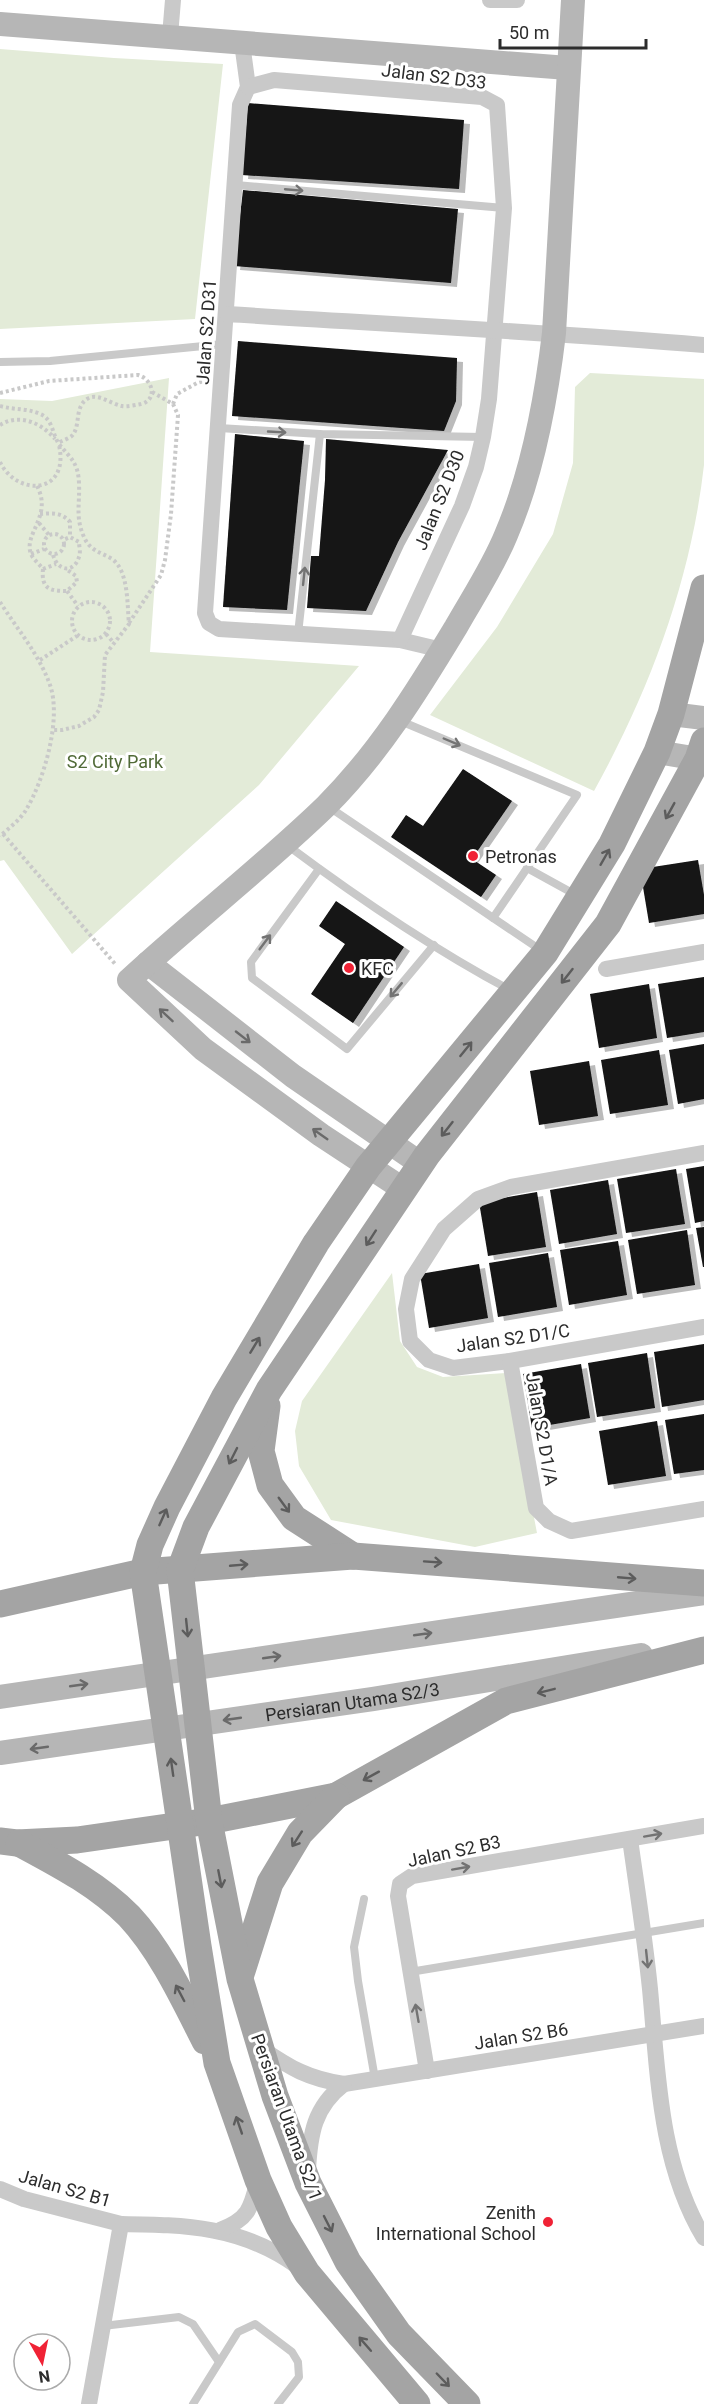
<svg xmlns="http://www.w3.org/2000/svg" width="704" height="2404" font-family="Roboto,sans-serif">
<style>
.green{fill:#e3ebd8}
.building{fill:#131313;filter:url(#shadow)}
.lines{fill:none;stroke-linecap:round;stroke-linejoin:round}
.path{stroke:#c9c9c9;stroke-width:4;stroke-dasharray:3 3;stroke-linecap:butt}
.lane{stroke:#c9c9c9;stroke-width:8}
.street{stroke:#c9c9c9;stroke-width:16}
.secondary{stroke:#b6b6b6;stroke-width:24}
.primary{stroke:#a4a4a4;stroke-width:27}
.oneway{stroke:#737373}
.oneway2{stroke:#5c5c5c}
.oneway3{stroke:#6a6a6a}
.poi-dot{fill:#f02235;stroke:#fff;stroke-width:2}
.labels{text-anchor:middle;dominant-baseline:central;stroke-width:6;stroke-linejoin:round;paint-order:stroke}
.street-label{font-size:18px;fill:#2c2c2c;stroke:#fff}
.park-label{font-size:18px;fill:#506a37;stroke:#fff}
.poi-label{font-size:18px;fill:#2c2c2c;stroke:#fff;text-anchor:start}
</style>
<defs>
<filter id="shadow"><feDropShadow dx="6" dy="4" stdDeviation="0" flood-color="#0004"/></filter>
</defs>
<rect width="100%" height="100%" fill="#fff"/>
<g class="green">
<path d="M 0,49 L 114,58 L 223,64 L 195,319 L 0,329 Z"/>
<path d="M 590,373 L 704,379 C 704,407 704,437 704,465 C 691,580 650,690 594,791 L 430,715 L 497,627 L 553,534 L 573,463 L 575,387 Z"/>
<path d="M 169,378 L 150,652 L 359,666 L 259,785 L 72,954 L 4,860 L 0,861 L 0,399 L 52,401 Z"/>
<path d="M 392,1273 L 400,1341 L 417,1367 L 443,1377 L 506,1373 L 537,1533 L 475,1547 L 331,1520 L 299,1466 L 295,1431 L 302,1401 Z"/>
</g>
<g class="building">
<path d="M 248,103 L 464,120 L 459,189 L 242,175 Z"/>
<path d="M 243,190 L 458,209 L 451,283 L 234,266 Z"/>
<path d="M 238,341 L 457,358 L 456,401 L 444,431 L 232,416 Z"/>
<path d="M 235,434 L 304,441 L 287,610 L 223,607 Z"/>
<path d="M 326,439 L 448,450 L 398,542 L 366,611 L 307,608 L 311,556 L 319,556 L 325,480 Z"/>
<path d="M 463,769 L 512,801 L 472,859 L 496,875 L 481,897 L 391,837 L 406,815 L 423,826 Z"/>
<path d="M 698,860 L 704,895 L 704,914 L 649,923 L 640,869 Z"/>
<path d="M 336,901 L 404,947 L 353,1023 L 311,994 L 345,944 L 319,926 Z"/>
<path d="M 704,977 L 704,1032 L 667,1038 L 658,984 Z"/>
<path d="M 649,984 L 657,1038 L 599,1048 L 590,994 Z"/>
<path d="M 704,1044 L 704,1099 L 678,1104 L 669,1050 Z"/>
<path d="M 659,1050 L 668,1105 L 610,1114 L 601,1060 Z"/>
<path d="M 589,1061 L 598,1116 L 539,1125 L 530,1071 Z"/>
<path d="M 704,1166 L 704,1221 L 695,1223 L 686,1169 Z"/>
<path d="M 676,1169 L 685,1224 L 626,1233 L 617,1179 Z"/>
<path d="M 608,1180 L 617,1234 L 559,1244 L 550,1190 Z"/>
<path d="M 537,1192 L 546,1247 L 488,1256 L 479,1202 Z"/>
<path d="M 704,1227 L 704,1267 L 703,1267 L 696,1228 Z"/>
<path d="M 687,1230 L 695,1285 L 637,1294 L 628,1240 Z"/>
<path d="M 618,1241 L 627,1295 L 569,1305 L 560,1250 Z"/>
<path d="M 548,1253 L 557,1307 L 498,1317 L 489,1263 Z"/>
<path d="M 479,1264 L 488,1318 L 429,1328 L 420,1274 Z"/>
<path d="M 704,1344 L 704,1400 L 662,1407 L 654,1352 Z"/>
<path d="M 647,1353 L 655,1408 L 597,1417 L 588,1363 Z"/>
<path d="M 581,1364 L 590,1418 L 532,1428 L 523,1374 Z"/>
<path d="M 704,1414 L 704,1470 L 674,1474 L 665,1420 Z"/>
<path d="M 657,1421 L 666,1476 L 608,1485 L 599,1431 Z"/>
</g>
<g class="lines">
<g class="path">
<path d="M 0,393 L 49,381 L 138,375 C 153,379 158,400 141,404 C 135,405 127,407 122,406 C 111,404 97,392 87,399 C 75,407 80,423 74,433 C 72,438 63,440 58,443"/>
<path d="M 173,404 L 177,394 L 197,383 L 204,381"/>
<path d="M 0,406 C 14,410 27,408 40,414 C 53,419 52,434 59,444 C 71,459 78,462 79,483 C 80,504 75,517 84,537 C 90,551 101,552 112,559 C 129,571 127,605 129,624 L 105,655 L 103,692 L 99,710 L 94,717 L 79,726 L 62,730 L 53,730"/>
<path d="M 0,425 C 19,413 42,423 55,439"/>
<path d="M 0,462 C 17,497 70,495 59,445"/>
<path d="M 37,486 C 53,516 23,534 31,554 C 33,559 40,565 43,569 C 41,589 50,591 67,591 L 77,582 L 76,576 L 66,569"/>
<path d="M 40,514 C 51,513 62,512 70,522 L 70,537"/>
<path d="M 39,523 L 49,535"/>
<circle cx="54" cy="544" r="10"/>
<path d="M 31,554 L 44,549"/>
<path d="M 53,555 C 58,572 74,573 79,557 C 81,553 79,546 79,542 L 70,537 L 63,540"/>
<path d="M 43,569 L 56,564"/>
<path d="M 67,591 L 78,606"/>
<circle cx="91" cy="621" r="19"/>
<path d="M 0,602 C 17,629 39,654 50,685 C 62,719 44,780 26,810 C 20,820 8,829 0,836"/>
<path d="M 129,623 L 161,575 L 165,560 L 171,514 L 178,415 L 173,404 L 152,392"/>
<path d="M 106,634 L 114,643"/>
<path d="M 40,660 L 77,636"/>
<path d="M 3,834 L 116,965"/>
</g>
<g class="lane">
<path d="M 236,185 L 504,208"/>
<path d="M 0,362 L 50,361 L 224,344"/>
<path d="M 219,428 L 320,434 L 483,437"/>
<path d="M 298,634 L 320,434"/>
<path d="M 398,720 L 577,795 L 493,918"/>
<path d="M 329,807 L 542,951"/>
<path d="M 287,845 C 358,898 433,949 510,990"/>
<path d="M 527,868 L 576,895"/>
<path d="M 319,869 L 251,962 L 252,978 L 347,1049 L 434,945"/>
<path d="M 364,1899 L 354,1947 L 358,1981 L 375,2079"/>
<path d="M 410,1972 L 704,1923"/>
<path d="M 103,2326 L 179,2317 L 193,2324 L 219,2362"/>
<path d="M 193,2404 L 238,2332 L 255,2324 L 292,2352 L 298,2362 L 299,2377 L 278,2404"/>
</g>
<g class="street">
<path d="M 490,0 L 517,0"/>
<path d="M 170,36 L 173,0"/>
<path d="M 242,43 L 248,87 L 240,105 L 205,613 L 209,623 L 219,629 L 400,640 L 442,650"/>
<path d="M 248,87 L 274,80 L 482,97 L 497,105 L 504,208 L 489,399 L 483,437 L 476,467 L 462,506 L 400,640"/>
<path d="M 227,314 C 386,324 545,332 704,345"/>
<path d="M 606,969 L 704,952"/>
<path d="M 704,1153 L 511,1187 L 478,1199 L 444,1229 L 412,1279 L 406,1309 L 410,1341 L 429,1360 L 453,1368 L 510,1361 L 704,1327"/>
<path d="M 510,1361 L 536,1508 L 549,1521 L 571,1531 L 704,1509"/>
<path d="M 630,1839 C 637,1889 645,1939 650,1989 C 658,2074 659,2163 704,2238"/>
<path d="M 261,2048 C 290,2068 309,2079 344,2084 L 704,2026"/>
<path d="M 427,2071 L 398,1896 L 400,1884 L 412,1876 L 704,1826"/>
<path d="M 308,2170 C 310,2134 314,2107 344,2084"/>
<path d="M 0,2189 L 24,2199 L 121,2224 L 89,2404"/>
<path d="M 121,2224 C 186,2225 241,2226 297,2266"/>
<path d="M 220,2230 C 249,2219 251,2208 258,2180"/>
</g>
<g class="secondary">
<path d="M 0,24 L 568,68"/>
<path d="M 671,714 L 704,718"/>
<path d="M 657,752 L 704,760"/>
<path d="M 148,963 L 293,1076 L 421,1164"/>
<path d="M 403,1189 L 321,1135 L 203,1049 L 129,980 C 193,921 263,867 326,806 C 379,753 418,690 456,627 C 473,597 493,567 506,535 C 533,472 546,401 554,333 L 573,0"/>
<path d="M 0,1697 L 704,1593"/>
<path id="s1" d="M 0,1753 L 373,1699 L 641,1655"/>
</g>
<g class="primary">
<path d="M 267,1406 L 261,1451 L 270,1485 L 294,1518 L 353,1556"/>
<path d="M 0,1604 L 143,1572 L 353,1556 L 704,1583"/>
<path d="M 0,1841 L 17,1843 L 77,1840 L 209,1821 L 336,1796 L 506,1701 L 704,1650"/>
<path d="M 19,1843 C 58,1864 97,1884 129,1916 C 161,1950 184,2000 205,2041"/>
<path d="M 241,1974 L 270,1883 L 300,1833 L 336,1796"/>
<path d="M 417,2404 L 307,2273 L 279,2227 L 258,2180 L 217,2063 L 198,1946 L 143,1572 L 150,1545 L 167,1507 L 224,1398 L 316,1243 L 368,1167 L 545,953 L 612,844 L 657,752 L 671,714 L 704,588"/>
<path d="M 467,2404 L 399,2334 L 348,2262 L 308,2183 L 275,2096 L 240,1979 L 209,1821 L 180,1570 L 196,1527 L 269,1390 L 427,1155 L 608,924 L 698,759 L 704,741"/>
</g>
</g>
<defs><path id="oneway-shaft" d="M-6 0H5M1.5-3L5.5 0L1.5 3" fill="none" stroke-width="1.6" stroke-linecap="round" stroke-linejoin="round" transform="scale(1.5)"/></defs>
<g class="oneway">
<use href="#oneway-shaft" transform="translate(294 190) rotate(5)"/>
<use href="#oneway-shaft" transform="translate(277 432) rotate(3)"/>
<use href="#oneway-shaft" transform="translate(304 576) rotate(-84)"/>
<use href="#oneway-shaft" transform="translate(452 742) rotate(23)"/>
<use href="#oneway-shaft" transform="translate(265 942) rotate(-53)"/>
<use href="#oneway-shaft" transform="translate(396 990) rotate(130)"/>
<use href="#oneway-shaft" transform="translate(653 1835) rotate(-10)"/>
<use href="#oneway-shaft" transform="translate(461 1868) rotate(-10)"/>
<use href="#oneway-shaft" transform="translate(647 1959) rotate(84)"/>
<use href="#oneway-shaft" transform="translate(417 2013) rotate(-100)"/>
</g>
<g class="oneway2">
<use href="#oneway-shaft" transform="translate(670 811) rotate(119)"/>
<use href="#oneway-shaft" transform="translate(605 857) rotate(-60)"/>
<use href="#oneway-shaft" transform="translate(567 976) rotate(128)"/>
<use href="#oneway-shaft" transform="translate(466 1049) rotate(-51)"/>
<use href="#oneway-shaft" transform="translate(447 1129) rotate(128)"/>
<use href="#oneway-shaft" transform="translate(371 1238) rotate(123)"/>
<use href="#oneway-shaft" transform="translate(255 1345) rotate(-59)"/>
<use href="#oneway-shaft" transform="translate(233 1456) rotate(117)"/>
<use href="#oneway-shaft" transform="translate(284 1505) rotate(54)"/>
<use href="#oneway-shaft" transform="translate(163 1517) rotate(-66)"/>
<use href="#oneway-shaft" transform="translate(433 1562) rotate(4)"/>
<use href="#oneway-shaft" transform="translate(239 1565) rotate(-5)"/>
<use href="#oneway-shaft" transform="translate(627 1578) rotate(5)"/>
<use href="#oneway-shaft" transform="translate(187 1628) rotate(84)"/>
<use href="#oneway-shaft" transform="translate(546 1691) rotate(166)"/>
<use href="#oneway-shaft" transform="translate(172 1767) rotate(-98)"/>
<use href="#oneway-shaft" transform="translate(371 1776) rotate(151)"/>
<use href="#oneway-shaft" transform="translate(297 1839) rotate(123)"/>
<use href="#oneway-shaft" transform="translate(220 1879) rotate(79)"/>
<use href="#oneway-shaft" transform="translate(180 1993) rotate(-118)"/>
<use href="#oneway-shaft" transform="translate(239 2125) rotate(-109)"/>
<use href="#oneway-shaft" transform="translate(328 2224) rotate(63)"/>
<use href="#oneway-shaft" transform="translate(365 2344) rotate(-131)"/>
<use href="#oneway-shaft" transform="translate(443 2380) rotate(46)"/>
</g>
<g class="oneway3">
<use href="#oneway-shaft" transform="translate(166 1015) rotate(-137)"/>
<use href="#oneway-shaft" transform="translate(243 1037) rotate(38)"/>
<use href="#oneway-shaft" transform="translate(320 1134) rotate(-145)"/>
<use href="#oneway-shaft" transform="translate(423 1634) rotate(-8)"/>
<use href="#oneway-shaft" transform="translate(272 1657) rotate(-8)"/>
<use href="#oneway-shaft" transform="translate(79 1685) rotate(-8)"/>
<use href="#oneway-shaft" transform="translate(232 1719) rotate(172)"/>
<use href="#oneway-shaft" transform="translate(39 1748) rotate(172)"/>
</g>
<g class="poi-dot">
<circle cx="473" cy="856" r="6"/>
<circle cx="349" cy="968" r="6"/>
<circle cx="548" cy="2222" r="6"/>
</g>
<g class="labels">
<g class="street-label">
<text transform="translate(434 76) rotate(7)">Jalan S2 D33</text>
<text transform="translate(206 332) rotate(-86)">Jalan S2 D31</text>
<text transform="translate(439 500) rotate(-68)">Jalan S2 D30</text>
<text transform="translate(513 1338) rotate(-8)">Jalan S2 D1/C</text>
<text transform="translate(542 1429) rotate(80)">Jalan S2 D1/A</text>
<text stroke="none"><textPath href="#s1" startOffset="356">Persiaran Utama S2/3</textPath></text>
<text transform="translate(454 1851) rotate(-12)">Jalan S2 B3</text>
<text transform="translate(521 2036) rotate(-9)">Jalan S2 B6</text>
<text transform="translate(287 2117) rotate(70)">Persiaran Utama S2/1</text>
<text transform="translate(65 2188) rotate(16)">Jalan S2 B1</text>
</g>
<g class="park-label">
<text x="115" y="761">S2 City Park</text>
</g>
<g class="poi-label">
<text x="485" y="856">Petronas</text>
<text x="361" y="968">KFC</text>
<text x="536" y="2212" text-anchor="end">Zenith<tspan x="536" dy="21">International School</tspan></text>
</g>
</g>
<g transform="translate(42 2362) rotate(171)"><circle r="28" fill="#ffffff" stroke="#ababab" stroke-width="1.5"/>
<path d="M0-4.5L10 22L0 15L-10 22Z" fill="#f02235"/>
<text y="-9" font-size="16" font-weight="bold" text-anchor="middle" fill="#2c2c2c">N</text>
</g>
<path d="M500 39v9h146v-9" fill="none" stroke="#2c2c2c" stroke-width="3"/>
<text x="509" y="39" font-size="18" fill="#2c2c2c" stroke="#ffffff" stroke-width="4.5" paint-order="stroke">50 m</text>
</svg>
